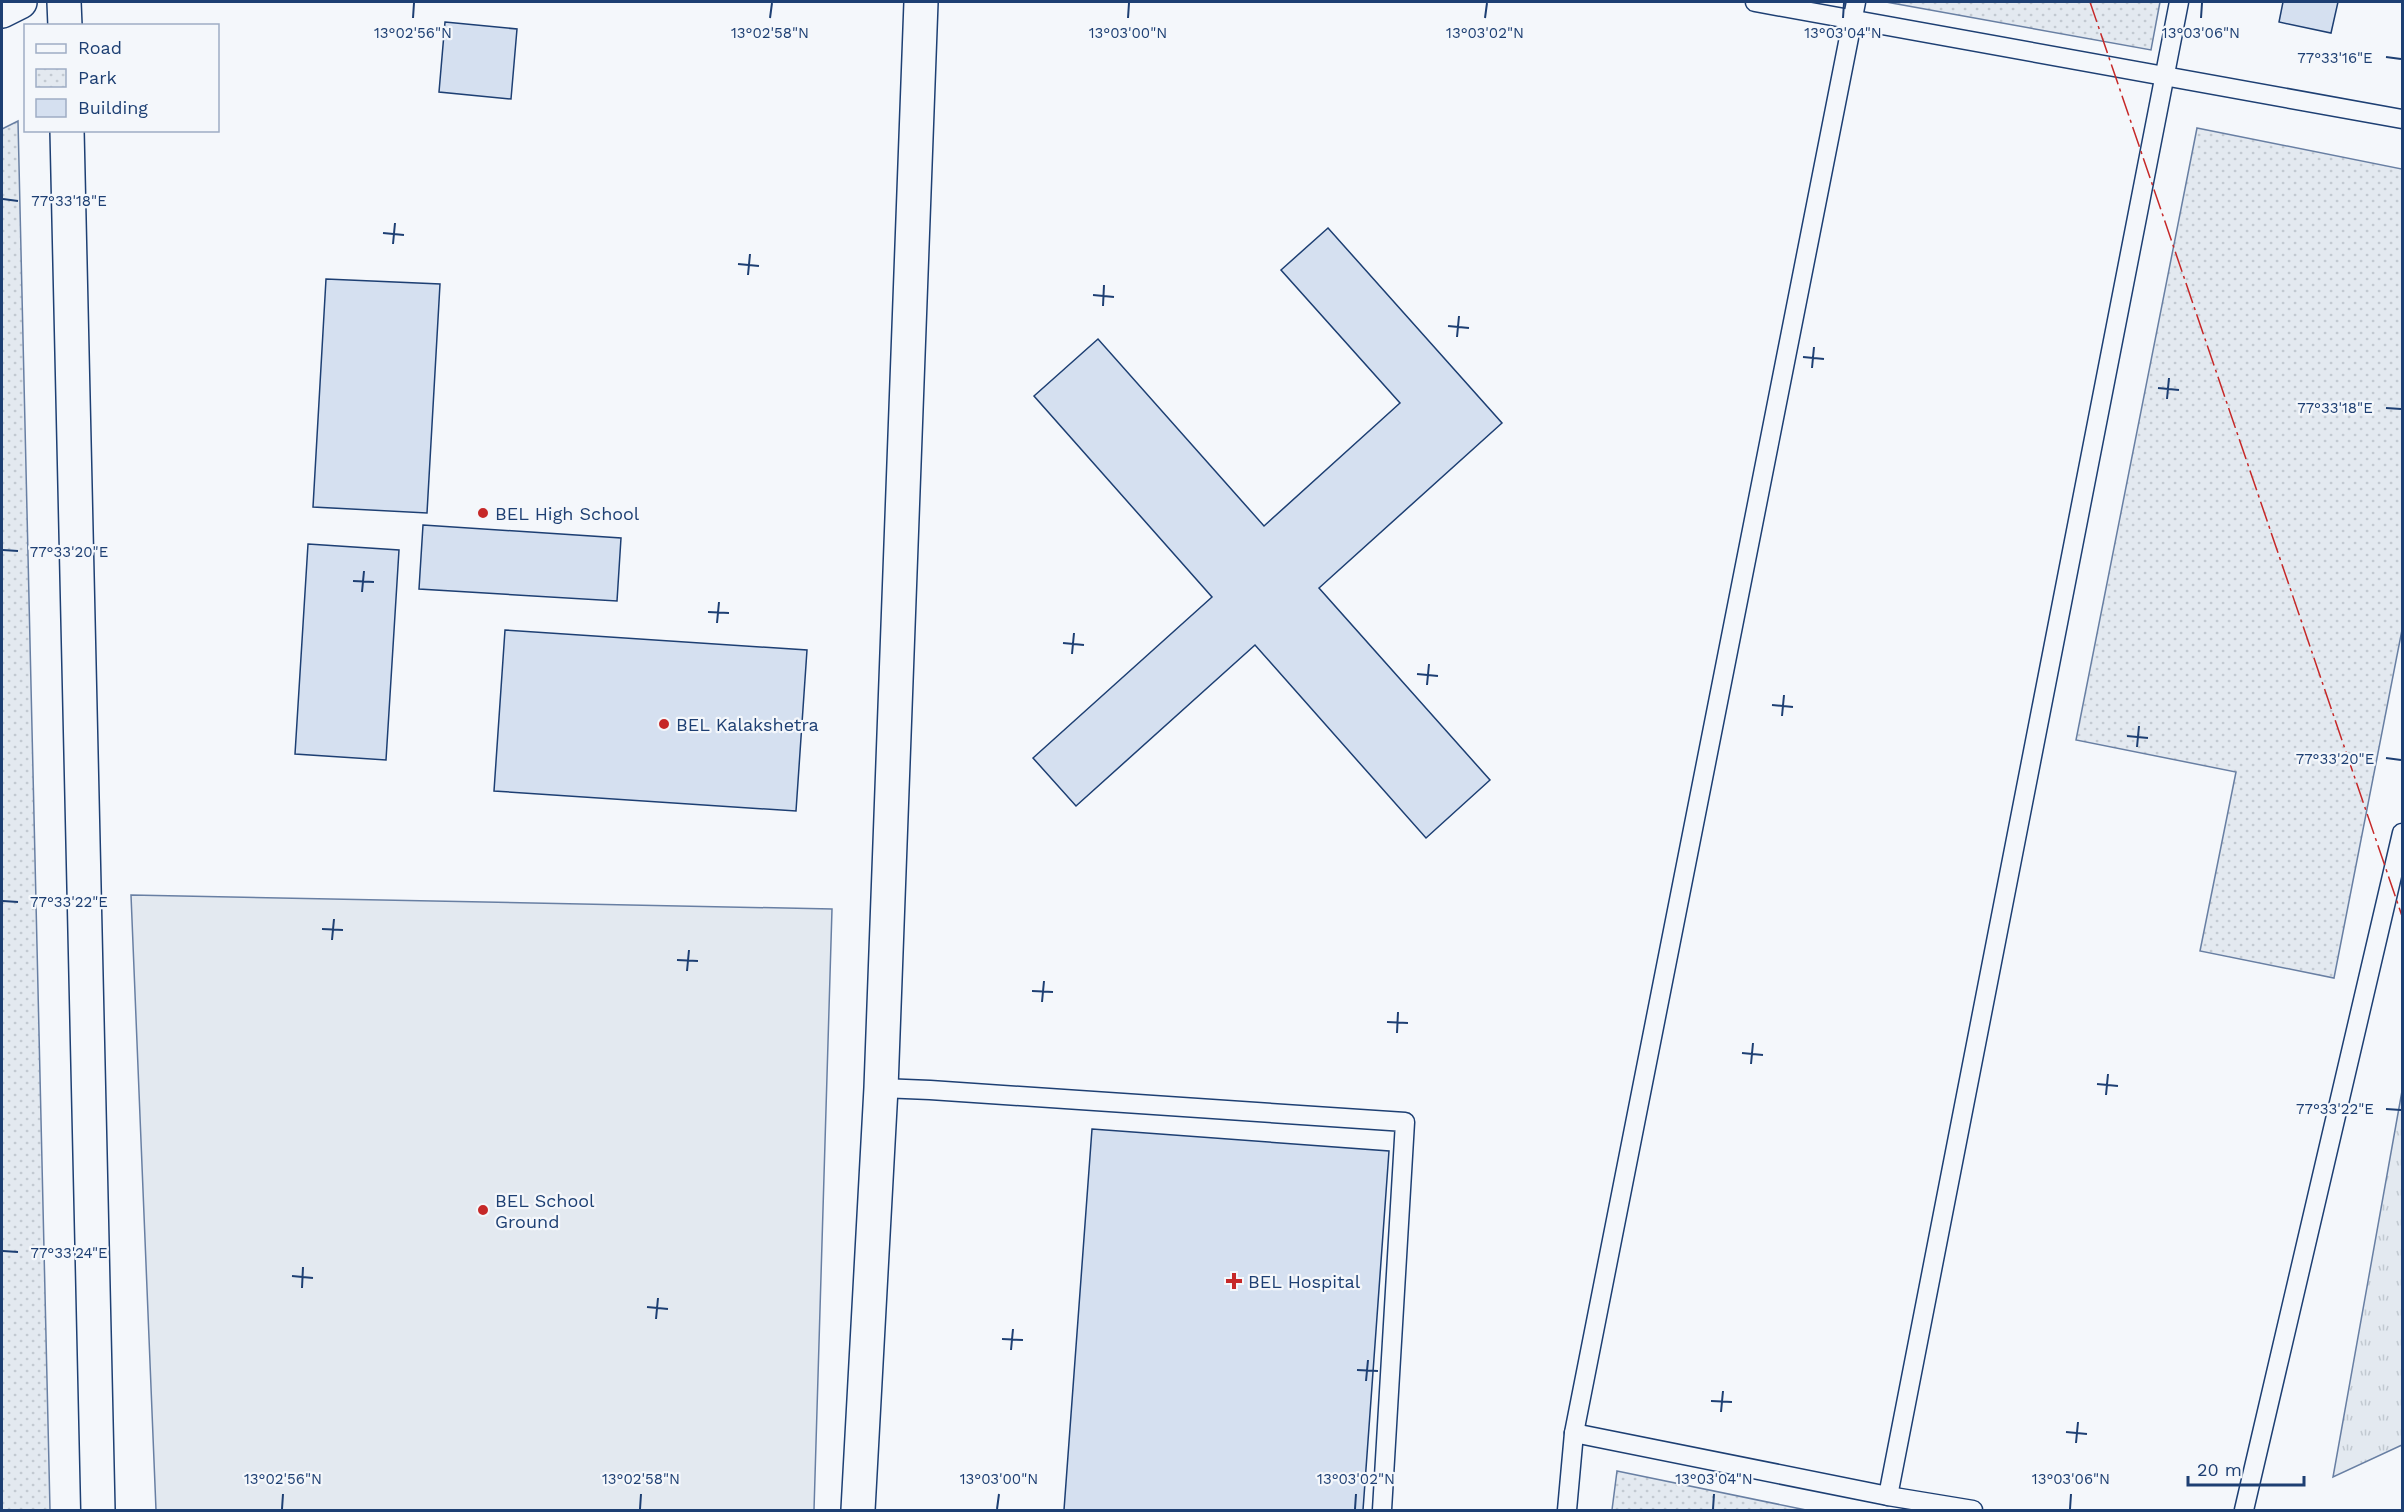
<svg xmlns="http://www.w3.org/2000/svg" width="2404" height="1512" font-family="'Work Sans',sans-serif">
<style>
.grass{fill:url(#grass-tufts);stroke:#687fa3;stroke-width:1.5}
.park{fill:url(#park-dots);stroke:#687fa3;stroke-width:1.5}
.pitch{fill:#e3e9f0;stroke:#687fa3;stroke-width:1.5}
.building{fill:#d5e0f0;stroke:#1d3f73;stroke-width:1.5}
.lines{fill:none;stroke-linecap:round;stroke-linejoin:round}
.service-casing{stroke:#1d3f73;stroke-width:21}
.minor-casing{stroke:#1d3f73;stroke-width:36}
.primary-casing{stroke:#1d3f73;stroke-width:36}
.service{stroke:#f4f7fb;stroke-width:18}
.minor{stroke:#f4f7fb;stroke-width:33}
.primary{stroke:#f4f7fb;stroke-width:33}
.power{stroke:#c62828;stroke-width:1.5;stroke-dasharray:21 4.5 3 4.5;stroke-linecap:butt}
.ticks{fill:none;stroke:#1d3f73;stroke-width:2}
.poi-dot{fill:#c62828;stroke:#f4f7fb;stroke-width:2}
.labels{text-anchor:middle;dominant-baseline:central;stroke-width:4.5;stroke-linejoin:round;paint-order:stroke}
.poi-label{font-size:18px;fill:#1d3f73;stroke:#f4f7fb;text-anchor:start}
.ticks-label{font-size:15px;text-anchor:middle;fill:#1d3f73;stroke:#f4f7fb;stroke-width:4.5;stroke-linejoin:round;paint-order:stroke}
</style>
<defs>
<pattern id="grass-tufts" width="24" height="20" patternUnits="userSpaceOnUse" patternTransform="scale(1.5)"><rect width="24" height="20" fill="#e3e9f0"/><path d="M3 7l-1-3M5 7V3M7 7l1-3M15 17l-1-3M17 17v-4M19 17l1-3" fill="none" stroke="#c2c9d1"/></pattern>
<pattern id="park-dots" width="8" height="8" patternUnits="userSpaceOnUse" patternTransform="scale(1.5)"><rect width="8" height="8" fill="#e3e9f0"/><path d="M2 2h.1M6 6h.1" fill="none" stroke="#c2c9d1" stroke-width="1.8" stroke-linecap="round"/></pattern>
</defs>
<rect width="100%" height="100%" fill="#f4f7fb"/>
<path class="grass" d="M 2402,1091 L 2402,1445 L 2333,1477 Z"/>
<g class="park">
<path d="M 1886,2 L 2160,2 L 2151,50 Z"/>
<path d="M 18,121 L 50,1510 L 2,1510 L 2,129 Z"/>
<path d="M 2197,128 L 2402,169 L 2402,630 L 2334,978 L 2200,951 L 2236,772 L 2076,740 Z"/>
<path d="M 1617,1471 L 1806,1510 L 1612,1510 Z"/>
</g>
<path class="pitch" d="M 131,895 L 832,909 L 814,1510 L 156,1510 Z"/>
<g class="building">
<path d="M 2283,2 L 2338,2 L 2331,33 L 2279,22 Z"/>
<path d="M 445,22 L 517,29 L 511,99 L 439,92 Z"/>
<path d="M 1328,228 L 1502,423 L 1319,588 L 1490,780 L 1426,838 L 1255,645 L 1076,806 L 1033,758 L 1212,597 L 1034,396 L 1098,339 L 1264,526 L 1400,403 L 1281,270 Z"/>
<path d="M 326,279 L 440,284 L 427,513 L 313,507 Z"/>
<path d="M 423,525 L 621,538 L 617,601 L 419,589 Z"/>
<path d="M 308,544 L 399,550 L 386,760 L 295,754 Z"/>
<path d="M 505,630 L 807,650 L 796,811 L 494,791 Z"/>
<path d="M 1092,1129 L 1389,1151 L 1363,1510 L 1064,1510 Z"/>
</g>
<g class="lines">
<g class="service-casing">
<g id="service">
<path d="M 1755,2 L 2402,119"/>
<path d="M 881,1088 L 930,1090 L 1405,1122 L 1382,1510"/>
<path d="M 1574,1433 L 1888,1496 L 1973,1510"/>
<path d="M 1888,1496 L 2179,2"/>
<path d="M 1567,1510 L 1574,1433 L 1856,2"/>
<path d="M 2244,1510 L 2402,833"/>
</g>
</g>
<g class="minor-casing">
<g id="minor">
<path d="M 64,2 L 65,26"/>
<path d="M 67,130 L 98,1510"/>
<path d="M 858,1510 L 881,1088 L 921,2"/>
</g>
</g>
<g class="primary-casing">
<path id="primary" d="M 2,11 L 20,2"/>
</g>
<use href="#service" class="service"/>
<use href="#minor" class="minor"/>
<use href="#primary" class="primary"/>
<path class="power" d="M 2090,2 L 2402,916"/>
</g>
<path class="ticks" d="M 413,18 L 414,3M 770,18 L 772,3M 1128,18 L 1129,3M 1485,18 L 1487,3M 1843,18 L 1844,3M 2201,18 L 2202,3M 2386,57 L 2401,59M 3,199 L 18,201M 383,233 L 404,235M 393,244 L 395,223M 738,264 L 759,266M 748,275 L 750,254M 1093,295 L 1114,297M 1103,306 L 1104,285M 1448,326 L 1469,328M 1457,337 L 1459,316M 1803,357 L 1824,359M 1812,368 L 1814,347M 2158,388 L 2179,390M 2167,399 L 2169,378M 2386,408 L 2401,409M 3,550 L 18,551M 353,581 L 374,582M 362,592 L 364,571M 708,612 L 729,613M 717,623 L 719,602M 1063,643 L 1084,645M 1072,654 L 1074,633M 1417,674 L 1438,676M 1427,685 L 1429,664M 1772,705 L 1793,707M 1782,716 L 1784,695M 2127,736 L 2148,738M 2137,747 L 2139,726M 2386,758 L 2401,760M 3,901 L 18,902M 322,929 L 343,930M 332,940 L 334,919M 677,960 L 698,961M 687,971 L 689,950M 1032,991 L 1053,992M 1042,1002 L 1044,981M 1387,1022 L 1408,1023M 1397,1033 L 1398,1012M 1742,1053 L 1763,1055M 1751,1064 L 1753,1043M 2097,1084 L 2118,1086M 2106,1095 L 2108,1074M 2386,1109 L 2401,1110M 3,1251 L 18,1252M 292,1276 L 313,1278M 302,1288 L 303,1267M 647,1307 L 668,1309M 656,1319 L 658,1298M 1002,1339 L 1023,1340M 1011,1350 L 1013,1329M 1357,1370 L 1378,1371M 1366,1381 L 1368,1360M 1711,1401 L 1732,1402M 1721,1412 L 1723,1391M 2066,1432 L 2087,1434M 2076,1443 L 2078,1422M 282,1509 L 283,1494M 640,1509 L 641,1494M 997,1509 L 999,1494M 1355,1509 L 1356,1494M 1713,1509 L 1714,1494M 2070,1509 L 2071,1494"/>
<g class="poi-dot">
<circle cx="483" cy="513" r="6"/>
<circle cx="664" cy="724" r="6"/>
<circle cx="483" cy="1210" r="6"/>
<path d="M1231 1272h6v6h6v6h-6v6h-6v-6h-6v-6h6z"/>
</g>
<g class="labels">
<g class="poi-label">
<text x="495" y="513">BEL High School</text>
<text x="676" y="724">BEL Kalakshetra</text>
<text x="495" y="1200">BEL School<tspan x="495" dy="21">Ground</tspan></text>
<text x="1248" y="1281">BEL Hospital</text>
</g>
</g>
<g class="ticks-label">
<text x="413" y="38">13°02'56"N</text>
<text x="770" y="38">13°02'58"N</text>
<text x="1128" y="38">13°03'00"N</text>
<text x="1485" y="38">13°03'02"N</text>
<text x="1843" y="38">13°03'04"N</text>
<text x="2201" y="38">13°03'06"N</text>
<text x="2335" y="63">77°33'16"E</text>
<text x="69" y="206">77°33'18"E</text>
<text x="2335" y="413">77°33'18"E</text>
<text x="69" y="557">77°33'20"E</text>
<text x="2335" y="764">77°33'20"E</text>
<text x="69" y="907">77°33'22"E</text>
<text x="2335" y="1114">77°33'22"E</text>
<text x="69" y="1258">77°33'24"E</text>
<text x="283" y="1484">13°02'56"N</text>
<text x="641" y="1484">13°02'58"N</text>
<text x="999" y="1484">13°03'00"N</text>
<text x="1356" y="1484">13°03'02"N</text>
<text x="1714" y="1484">13°03'04"N</text>
<text x="2071" y="1484">13°03'06"N</text>
</g>
<rect width="2404" height="1512" fill="none" stroke="#1d3f73" stroke-width="6"/>
<rect x="24" y="24" width="195" height="108" fill="#f4f7fb" stroke="#9eadc5" stroke-width="1.5"/>
<rect x="36" y="44" width="30" height="9" fill="#f4f7fb" stroke="#9eadc5" stroke-width="1.5"/>
<text x="78" y="54" font-size="18" fill="#1d3f73">Road</text>
<rect x="36" y="69" width="30" height="18" fill="url(#park-dots)" stroke="#9eadc5" stroke-width="1.5"/>
<text x="78" y="84" font-size="18" fill="#1d3f73">Park</text>
<rect x="36" y="99" width="30" height="18" fill="#d5e0f0" stroke="#9eadc5" stroke-width="1.5"/>
<text x="78" y="114" font-size="18" fill="#1d3f73">Building</text>
<path d="M2188 1476v9h116v-9" fill="none" stroke="#1d3f73" stroke-width="3"/>
<text x="2197" y="1476" font-size="18" fill="#1d3f73" stroke="#f4f7fb" stroke-width="4.5" paint-order="stroke">20 m</text>
</svg>
